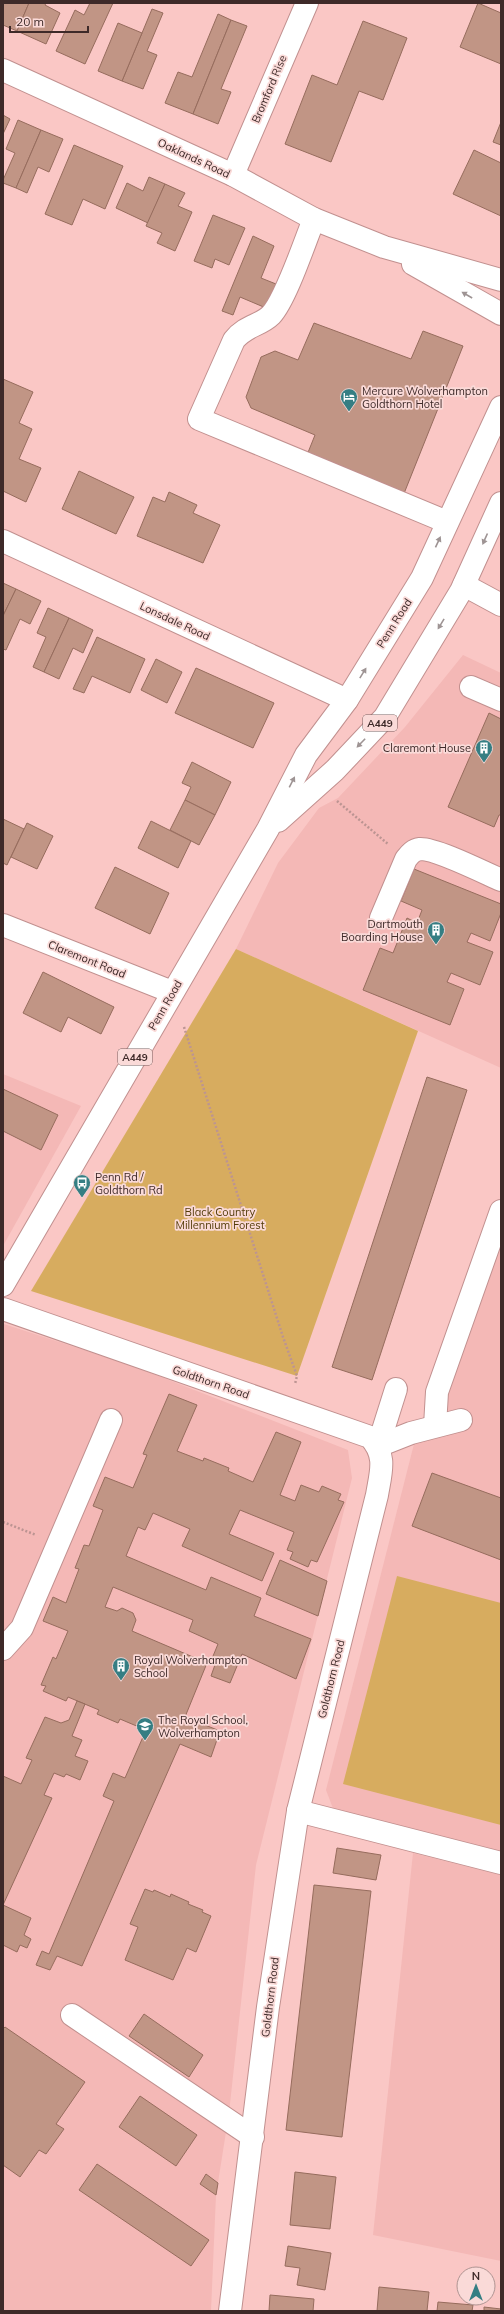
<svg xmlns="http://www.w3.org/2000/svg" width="504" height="2314" font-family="Mulish,sans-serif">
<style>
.built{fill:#f4b8b6}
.green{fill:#d7ac5f}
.building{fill:#c19585;stroke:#966c5d}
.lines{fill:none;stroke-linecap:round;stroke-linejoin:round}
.minor-casing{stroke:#c1908f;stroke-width:24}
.highway-casing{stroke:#c1908f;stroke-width:24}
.path{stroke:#bc9492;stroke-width:2.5;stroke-dasharray:2 2;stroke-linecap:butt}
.minor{stroke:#fff;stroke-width:22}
.highway{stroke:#fff;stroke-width:22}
.oneway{fill:#9e9494}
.labels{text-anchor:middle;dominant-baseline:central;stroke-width:3.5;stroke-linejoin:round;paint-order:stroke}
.shield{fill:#fadad8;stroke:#765f5e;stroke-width:1}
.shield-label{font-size:10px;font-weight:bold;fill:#3e2a29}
.street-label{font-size:11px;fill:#3e2a29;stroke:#fadad8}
.poi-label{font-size:11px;fill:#3e2a29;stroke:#fadad8;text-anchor:start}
.park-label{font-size:11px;fill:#543c09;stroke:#fadad8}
</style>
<rect width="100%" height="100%" fill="#fac7c5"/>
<g class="built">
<path d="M 463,655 L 501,673 L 501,1068 L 236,949 L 278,863 L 319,808 L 338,798 L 405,727 Z"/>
<path d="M 3,1074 L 81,1106 L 3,1246 Z"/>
<path d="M 501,1226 L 501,1853 L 334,1811 L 326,1790 L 414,1444 Z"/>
<path d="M 4,1324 L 133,1366 L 348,1450 L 352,1478 L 256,1865 L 229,2113 L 216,2195 L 211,2311 L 3,2311 Z"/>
<path d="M 413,1853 L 501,1875 L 501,2261 L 373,2235 Z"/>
</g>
<g class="green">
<path d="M 236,949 L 418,1031 L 297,1376 L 31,1291 Z"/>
<path d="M 397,1576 L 501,1603 L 501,1825 L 343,1784 Z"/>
</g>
<g class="building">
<path d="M 3,3 L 29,3 L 17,31 L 3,25 Z"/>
<path d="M 29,3 L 46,3 L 45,5 L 60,13 L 46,44 L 17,31 Z"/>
<path d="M 90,3 L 113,3 L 85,64 L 56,51 L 75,10 L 84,15 Z"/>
<path d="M 478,3 L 501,13 L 501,64 L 460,47 Z"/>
<path d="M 152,9 L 163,13 L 147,51 L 157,55 L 143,89 L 122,81 Z"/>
<path d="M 218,14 L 231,20 L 193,114 L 165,103 L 178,72 L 192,77 Z"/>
<path d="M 231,20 L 247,26 L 221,89 L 231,92 L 218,124 L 193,114 Z"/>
<path d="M 363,21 L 407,38 L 383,100 L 359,91 L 331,162 L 285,144 L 312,75 L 337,85 Z"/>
<path d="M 118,23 L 142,33 L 122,81 L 98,71 Z"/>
<path d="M 3,115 L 10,119 L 3,134 Z"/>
<path d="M 18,120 L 41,130 L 16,188 L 3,183 L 3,180 L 15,153 L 6,149 Z"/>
<path d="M 501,122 L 501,145 L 493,142 Z"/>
<path d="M 41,130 L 63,139 L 49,172 L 38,167 L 27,193 L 16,188 Z"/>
<path d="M 74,145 L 123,166 L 105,209 L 83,199 L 72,225 L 45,214 Z"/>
<path d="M 474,150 L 501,163 L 501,216 L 453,194 Z"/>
<path d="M 149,177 L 165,184 L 148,223 L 116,208 L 127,183 L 143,191 Z"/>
<path d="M 165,184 L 185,193 L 178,206 L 192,212 L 175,251 L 157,243 L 162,233 L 146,226 Z"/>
<path d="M 213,215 L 245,228 L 229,265 L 215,259 L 212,268 L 194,261 Z"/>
<path d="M 253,236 L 274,246 L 261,278 L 276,284 L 266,308 L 240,297 L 233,315 L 222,311 Z"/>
<path d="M 314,323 L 411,359 L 423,331 L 463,346 L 403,496 L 307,455 L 315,435 L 251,408 L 246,397 L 261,357 L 275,351 L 298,360 Z"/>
<path d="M 3,379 L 33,392 L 19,423 L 32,429 L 19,459 L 41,468 L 26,502 L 3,491 Z"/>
<path d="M 79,471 L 134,497 L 116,534 L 62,509 Z"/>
<path d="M 169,492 L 197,505 L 193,513 L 220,525 L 203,563 L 137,536 L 153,497 L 165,502 Z"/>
<path d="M 3,583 L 16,589 L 3,616 Z"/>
<path d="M 16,589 L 41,601 L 30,624 L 20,619 L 6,650 L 3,649 L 3,616 Z"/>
<path d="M 48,608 L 69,618 L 44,672 L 33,667 L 46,637 L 37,633 Z"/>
<path d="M 69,618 L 93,630 L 83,653 L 73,648 L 59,679 L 44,672 Z"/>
<path d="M 97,637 L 145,659 L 130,693 L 92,676 L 84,693 L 73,689 Z"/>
<path d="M 156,659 L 182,672 L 167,703 L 141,690 Z"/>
<path d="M 196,668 L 274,703 L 253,748 L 175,713 Z"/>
<path d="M 489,713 L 501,719 L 501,815 L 499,815 L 494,827 L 448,807 Z"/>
<path d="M 192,762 L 231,782 L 215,815 L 185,800 L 191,787 L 182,783 Z"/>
<path d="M 185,800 L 215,815 L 199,845 L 170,830 Z"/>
<path d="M 3,819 L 24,829 L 7,865 L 3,863 Z"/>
<path d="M 151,821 L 191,841 L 178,868 L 138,848 Z"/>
<path d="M 27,823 L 53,836 L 37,869 L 11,857 Z"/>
<path d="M 115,867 L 169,893 L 150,934 L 95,908 Z"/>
<path d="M 414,869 L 501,904 L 501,913 L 490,941 L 471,933 L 467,942 L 493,952 L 480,985 L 451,973 L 447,982 L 464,989 L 450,1025 L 363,990 L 380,948 L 393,953 L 407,918 L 417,923 L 422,910 L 401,901 Z"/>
<path d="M 43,972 L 114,1007 L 101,1034 L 68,1017 L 61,1032 L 23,1013 Z"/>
<path d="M 427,1077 L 467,1090 L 372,1380 L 332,1367 Z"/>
<path d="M 3,1089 L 58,1115 L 41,1150 L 3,1131 Z"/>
<path d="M 169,1394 L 197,1405 L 177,1451 L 203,1461 L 204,1458 L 229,1468 L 228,1471 L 253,1482 L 276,1432 L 301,1442 L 280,1495 L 295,1501 L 301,1485 L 319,1492 L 322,1486 L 341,1494 L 338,1500 L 344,1502 L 317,1562 L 311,1560 L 308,1567 L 290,1559 L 293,1552 L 287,1550 L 294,1532 L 240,1510 L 229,1534 L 274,1553 L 262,1581 L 182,1546 L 190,1529 L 153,1513 L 145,1530 L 138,1527 L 126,1556 L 206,1590 L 211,1577 L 261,1598 L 254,1616 L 311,1639 L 296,1679 L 242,1654 L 230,1683 L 211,1676 L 216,1662 L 211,1661 L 218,1644 L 189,1631 L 193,1620 L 113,1587 L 105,1607 L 117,1611 L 122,1608 L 133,1613 L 136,1620 L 132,1631 L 207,1663 L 185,1717 L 220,1731 L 211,1757 L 180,1744 L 82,1966 L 57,1956 L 50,1970 L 36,1965 L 42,1951 L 49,1954 L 114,1801 L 103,1796 L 113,1773 L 125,1778 L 146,1730 L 120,1719 L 118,1723 L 97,1714 L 99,1710 L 68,1697 L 66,1701 L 43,1691 L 46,1686 L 41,1685 L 53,1657 L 56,1659 L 68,1631 L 43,1621 L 53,1597 L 66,1603 L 79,1569 L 75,1568 L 84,1545 L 89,1546 L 103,1510 L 93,1506 L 105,1477 L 133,1488 L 147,1455 L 143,1454 Z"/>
<path d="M 432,1473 L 501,1498 L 501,1560 L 412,1526 Z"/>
<path d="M 280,1560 L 327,1581 L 318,1616 L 266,1594 Z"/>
<path d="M 77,1701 L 85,1704 L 72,1736 L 82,1740 L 75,1756 L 88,1761 L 80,1780 L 66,1774 L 64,1777 L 54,1773 L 44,1795 L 52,1798 L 3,1905 L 3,1776 L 21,1784 L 32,1760 L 26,1758 L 45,1717 L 61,1723 L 69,1720 Z"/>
<path d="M 337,1848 L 381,1855 L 376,1880 L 333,1873 Z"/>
<path d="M 314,1885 L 371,1891 L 342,2137 L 286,2130 Z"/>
<path d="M 145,1889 L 153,1892 L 154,1890 L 170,1897 L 171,1894 L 189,1902 L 188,1904 L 203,1910 L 202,1912 L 211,1916 L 196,1952 L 187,1948 L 173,1980 L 125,1960 L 138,1927 L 130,1924 Z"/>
<path d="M 3,1905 L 31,1918 L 24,1935 L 31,1939 L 27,1948 L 20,1945 L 17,1952 L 3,1945 Z"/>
<path d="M 144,2014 L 203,2055 L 189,2077 L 129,2036 Z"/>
<path d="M 5,2027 L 85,2082 L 56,2124 L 64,2129 L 46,2154 L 39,2150 L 20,2177 L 3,2165 L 3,2029 Z"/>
<path d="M 140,2096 L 197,2135 L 176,2166 L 119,2127 Z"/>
<path d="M 97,2164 L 209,2240 L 191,2266 L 79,2190 Z"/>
<path d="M 295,2172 L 336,2177 L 330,2229 L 290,2225 Z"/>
<path d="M 206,2174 L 218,2183 L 216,2195 L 200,2184 Z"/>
<path d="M 288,2246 L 331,2253 L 325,2290 L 297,2285 L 300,2268 L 285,2266 Z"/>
<path d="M 379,2287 L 429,2292 L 427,2311 L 377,2311 Z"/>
<path d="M 270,2295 L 314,2299 L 313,2311 L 269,2311 Z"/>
<path d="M 438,2302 L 473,2305 L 472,2311 L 437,2311 Z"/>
<path d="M 484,2307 L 501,2309 L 501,2311 L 484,2311 Z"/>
</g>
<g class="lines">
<g class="minor-casing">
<g id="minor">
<path d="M 3,70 L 233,175 L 314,219 L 384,247 L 501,280"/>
<path d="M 233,175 L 307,3"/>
<path d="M 314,219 C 305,241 286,299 271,315 C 260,326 246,325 234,340 L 199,419 L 447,522"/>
<path d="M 413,264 L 501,314"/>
<path d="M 3,541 L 347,700"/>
<path d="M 464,585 L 501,605"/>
<path d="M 471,687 L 501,700"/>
<path d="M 381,918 L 406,859 C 410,854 413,850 420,849 C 435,848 485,873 501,880"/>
<path d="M 3,925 L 172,992"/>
<path d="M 3,1309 L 370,1437 C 387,1456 381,1471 377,1495 L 298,1811 L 268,2007 L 230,2311"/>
<path d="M 435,1426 L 437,1392 L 501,1211"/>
<path d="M 378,1446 L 411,1433 L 461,1420"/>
<path d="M 378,1446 L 396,1389"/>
<path d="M 3,1649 L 22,1628 L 111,1420"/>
<path d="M 298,1811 L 501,1863"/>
<path d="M 72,2015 L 253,2137"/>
</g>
</g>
<g class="highway-casing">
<g id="highway">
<path d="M 278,821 L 335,770 L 385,717 L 461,591 L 501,503"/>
<path d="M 3,1285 L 268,829 L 306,755 L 347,700 L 422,578 L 501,407"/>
</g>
</g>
<g class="path">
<path d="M 337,801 L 388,844"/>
<path d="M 184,1027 L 283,1337 L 297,1376 L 295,1384"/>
<path d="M 3,1522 L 36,1535"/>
</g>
<use href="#minor" class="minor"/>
<use href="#highway" class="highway"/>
</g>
<defs><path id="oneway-solid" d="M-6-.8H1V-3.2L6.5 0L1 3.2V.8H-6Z"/></defs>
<g class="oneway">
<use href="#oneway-solid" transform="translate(467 295) rotate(-150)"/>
<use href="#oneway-solid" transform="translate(485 539) rotate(114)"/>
<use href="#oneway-solid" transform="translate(438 542) rotate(-65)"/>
<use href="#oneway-solid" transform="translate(441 624) rotate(121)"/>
<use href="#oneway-solid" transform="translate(363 673) rotate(-58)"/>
<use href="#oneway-solid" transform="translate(361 743) rotate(134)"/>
<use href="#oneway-solid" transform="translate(292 782) rotate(-63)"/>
</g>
<defs>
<g id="hotel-pin" transform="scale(0.9)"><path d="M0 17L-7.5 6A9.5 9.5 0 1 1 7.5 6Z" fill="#357e83" stroke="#fadad8"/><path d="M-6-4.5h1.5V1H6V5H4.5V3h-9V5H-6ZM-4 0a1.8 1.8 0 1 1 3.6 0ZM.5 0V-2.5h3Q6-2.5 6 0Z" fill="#fff"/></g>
<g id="building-pin" transform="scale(0.9)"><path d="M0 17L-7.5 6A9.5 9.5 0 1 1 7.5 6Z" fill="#357e83" stroke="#fadad8"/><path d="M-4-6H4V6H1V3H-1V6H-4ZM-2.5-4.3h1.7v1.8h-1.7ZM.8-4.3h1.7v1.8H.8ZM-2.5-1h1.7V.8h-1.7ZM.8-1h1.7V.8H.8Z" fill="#fff"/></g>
<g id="bus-pin" transform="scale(0.9)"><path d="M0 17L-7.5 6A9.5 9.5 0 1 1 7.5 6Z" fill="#357e83" stroke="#fadad8"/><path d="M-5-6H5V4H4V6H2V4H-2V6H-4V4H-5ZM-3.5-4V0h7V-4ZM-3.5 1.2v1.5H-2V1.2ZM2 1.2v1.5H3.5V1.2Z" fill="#fff"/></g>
<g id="school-pin" transform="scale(0.9)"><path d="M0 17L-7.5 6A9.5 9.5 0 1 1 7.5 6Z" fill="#357e83" stroke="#fadad8"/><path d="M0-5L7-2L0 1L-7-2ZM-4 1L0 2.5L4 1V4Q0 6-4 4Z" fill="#fff"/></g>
</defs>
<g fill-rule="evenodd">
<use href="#hotel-pin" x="349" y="397"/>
<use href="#building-pin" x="484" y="748"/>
<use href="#building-pin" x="436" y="930"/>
<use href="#bus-pin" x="82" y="1183"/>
<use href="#building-pin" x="121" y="1666"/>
<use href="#school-pin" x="145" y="1726"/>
</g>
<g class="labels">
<g class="shield">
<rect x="363" y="715" width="34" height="16" rx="3"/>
<rect x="118" y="1049" width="34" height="16" rx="3"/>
</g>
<g class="shield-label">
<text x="380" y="723">A449</text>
<text x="135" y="1057">A449</text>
</g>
<g class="street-label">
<text transform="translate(269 89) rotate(-67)">Bromford Rise</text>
<text transform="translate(194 158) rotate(25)">Oaklands Road</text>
<text transform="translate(175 621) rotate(25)">Lonsdale Road</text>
<text transform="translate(394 623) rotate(-58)">Penn Road</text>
<text transform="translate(87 959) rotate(22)">Claremont Road</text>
<text transform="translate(165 1005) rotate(-60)">Penn Road</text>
<text transform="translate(211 1382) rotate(19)">Goldthorn Road</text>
<text transform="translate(331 1679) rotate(-76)">Goldthorn Road</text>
<text transform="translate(270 1997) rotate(-83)">Goldthorn Road</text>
</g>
<g class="poi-label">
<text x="362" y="391">Mercure Wolverhampton<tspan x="362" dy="13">Goldthorn Hotel</tspan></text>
<text x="471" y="748" text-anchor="end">Claremont House</text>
<text x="423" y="924" text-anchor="end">Dartmouth<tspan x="423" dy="13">Boarding House</tspan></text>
<text x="95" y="1177">Penn Rd /<tspan x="95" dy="13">Goldthorn Rd</tspan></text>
<text x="134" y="1660">Royal Wolverhampton<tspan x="134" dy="13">School</tspan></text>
<text x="158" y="1720">The Royal School,<tspan x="158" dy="13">Wolverhampton</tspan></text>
</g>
<g class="park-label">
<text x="220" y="1212">Black Country<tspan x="220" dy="13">Millennium Forest</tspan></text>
</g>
</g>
<rect width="504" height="2314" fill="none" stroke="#3e2a29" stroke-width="8"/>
<g transform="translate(476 2286)"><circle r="19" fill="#fadad8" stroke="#af9492"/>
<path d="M0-3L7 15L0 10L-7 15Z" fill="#357e83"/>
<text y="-6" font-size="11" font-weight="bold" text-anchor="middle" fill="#3e2a29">N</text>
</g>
<path d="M10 26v6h78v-6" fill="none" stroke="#3e2a29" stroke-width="2"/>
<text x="16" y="26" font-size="12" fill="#3e2a29" stroke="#fadad8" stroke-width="3" paint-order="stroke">20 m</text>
</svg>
